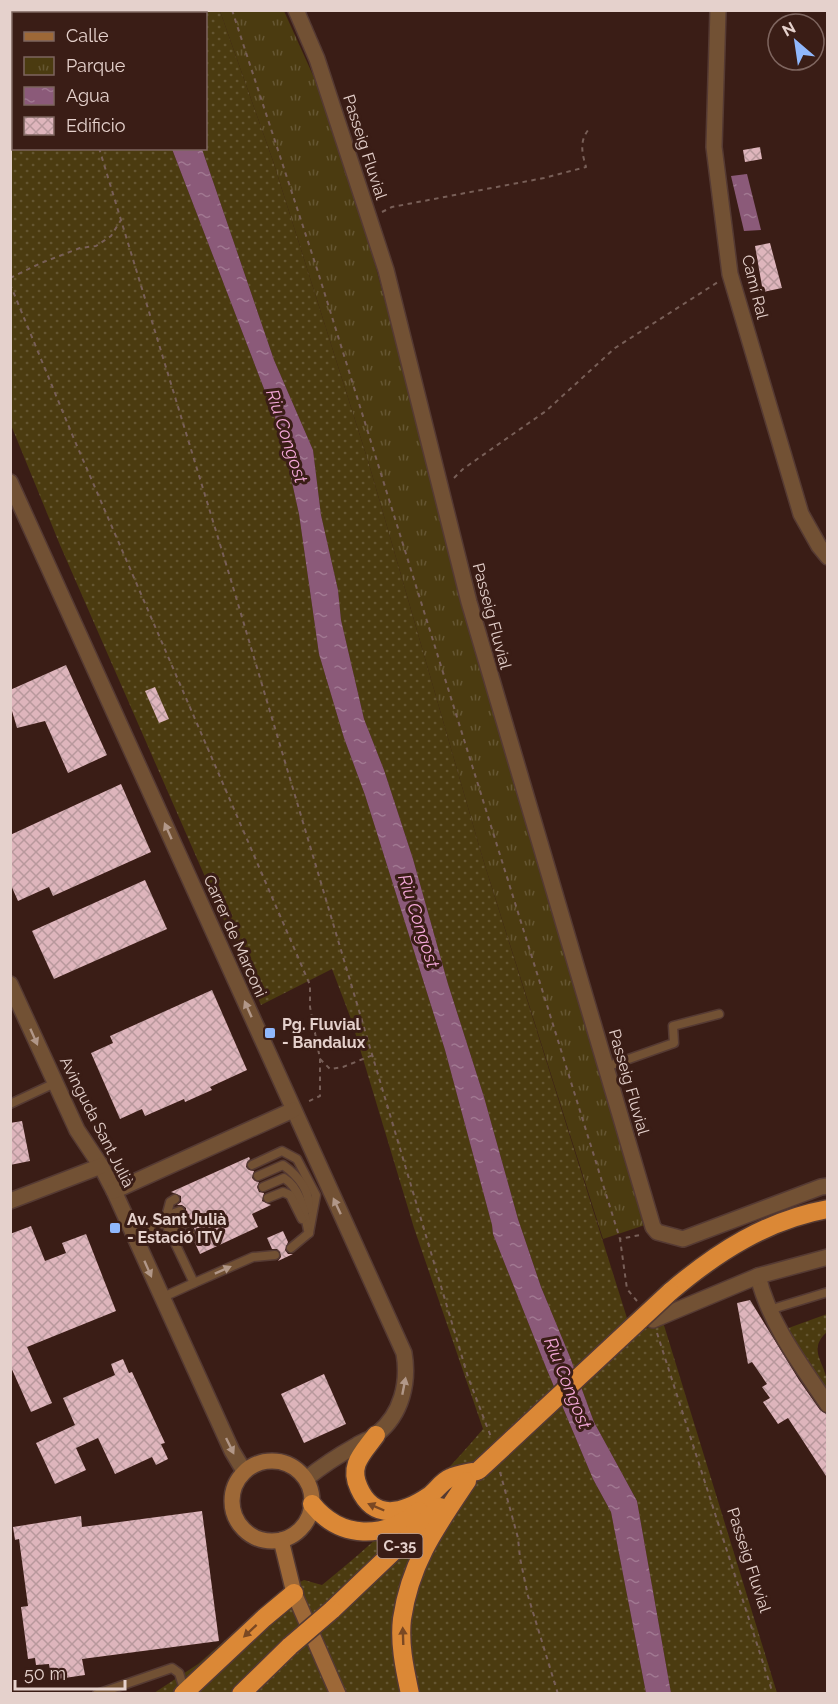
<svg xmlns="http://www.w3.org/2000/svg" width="838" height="1704" font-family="Raleway,sans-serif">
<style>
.grass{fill:url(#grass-dots)}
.park{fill:url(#park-tufts)}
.water{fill:url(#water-ripples)}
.building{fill:url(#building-cross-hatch)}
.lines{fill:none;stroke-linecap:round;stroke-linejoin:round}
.lane-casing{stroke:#553a33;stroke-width:11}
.street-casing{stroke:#553a33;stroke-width:18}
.secondary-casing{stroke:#553a33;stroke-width:18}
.highway-casing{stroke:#553a33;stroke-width:21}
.path{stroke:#785f58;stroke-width:2;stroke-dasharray:4.5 4.5;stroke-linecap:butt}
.lane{stroke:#725134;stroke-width:8}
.street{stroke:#725134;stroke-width:15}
.secondary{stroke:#9d6837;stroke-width:15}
.highway{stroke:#db8836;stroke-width:18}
.highway-bridge-casing{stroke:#553a33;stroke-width:21;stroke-linecap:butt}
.highway-bridge{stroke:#db8836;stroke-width:18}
.oneway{fill:#b19788}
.oneway2{fill:#7a4823}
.poi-dot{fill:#90b8fd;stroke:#3a1d16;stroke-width:2}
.labels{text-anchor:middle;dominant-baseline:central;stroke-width:6;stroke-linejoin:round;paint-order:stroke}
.shield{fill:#3a1d16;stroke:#b29b95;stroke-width:1.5}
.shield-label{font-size:15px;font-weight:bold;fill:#e5d1cc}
.street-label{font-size:16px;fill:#e5d1cc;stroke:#3a1d16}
.poi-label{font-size:16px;font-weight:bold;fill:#e5d1cc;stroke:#3a1d16;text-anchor:start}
.water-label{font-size:18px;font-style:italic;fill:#f4a8d9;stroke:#3a1d16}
</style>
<defs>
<pattern id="grass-dots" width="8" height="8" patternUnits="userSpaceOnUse" patternTransform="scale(1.5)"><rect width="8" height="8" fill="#4b3b10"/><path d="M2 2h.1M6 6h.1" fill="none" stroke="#655632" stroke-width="1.8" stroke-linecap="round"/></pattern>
<pattern id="park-tufts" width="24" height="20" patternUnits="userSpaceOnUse" patternTransform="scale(1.5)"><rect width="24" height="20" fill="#4b3b10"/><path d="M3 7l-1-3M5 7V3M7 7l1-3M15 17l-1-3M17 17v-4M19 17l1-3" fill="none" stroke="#655632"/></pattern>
<pattern id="water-ripples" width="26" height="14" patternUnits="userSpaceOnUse" patternTransform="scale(1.5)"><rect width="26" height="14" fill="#8b5a79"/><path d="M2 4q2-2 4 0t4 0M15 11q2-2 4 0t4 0" fill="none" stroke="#a17891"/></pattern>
<pattern id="building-cross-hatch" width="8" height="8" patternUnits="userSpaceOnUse" patternTransform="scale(1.5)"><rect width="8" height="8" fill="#deb5bc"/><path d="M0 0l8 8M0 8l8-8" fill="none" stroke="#b8989c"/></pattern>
</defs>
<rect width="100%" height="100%" fill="#3a1d16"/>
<g class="grass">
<path d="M 156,11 L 220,11 L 273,161 L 369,464 L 482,856 L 632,1334 L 663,1322 L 777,1693 L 671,1693 L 637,1501 L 594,1422 L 570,1357 L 541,1287 L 518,1219 L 484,1097 L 448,984 L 413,859 L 384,770 L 364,719 L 341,620 L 338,590 L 321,515 L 313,450 L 274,360 L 202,149 L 206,148 L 206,14 L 157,13 Z"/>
<path d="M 13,109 L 14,148 L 172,149 L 281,433 L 299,514 L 319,654 L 344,738 L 365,795 L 445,1050 L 492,1225 L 493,1234 L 547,1370 L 593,1479 L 611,1512 L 646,1693 L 154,1693 L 198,1664 L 281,1591 L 304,1580 L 322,1585 C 380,1538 435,1486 483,1429 L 414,1228 L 351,1019 L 332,969 L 261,1005 L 60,545 L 11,425 L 10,110 Z"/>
<path d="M 827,1314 L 827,1332 C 808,1349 823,1360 827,1380 C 830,1391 827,1404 827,1415 L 772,1334 Z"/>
</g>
<path class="park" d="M 220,11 L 284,11 L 321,93 L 371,249 L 415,414 L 648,1224 L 603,1239 L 482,856 L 369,464 L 273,161 Z"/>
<g class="water">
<path d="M 172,149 L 202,149 L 274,360 L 313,450 L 321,515 L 338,590 L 341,620 L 364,719 L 384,770 L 413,859 L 448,984 L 484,1097 L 518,1219 L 541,1287 L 570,1357 L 594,1422 L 637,1501 L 671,1693 L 646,1693 L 611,1512 L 593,1479 L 547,1370 L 493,1234 L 492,1225 L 445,1050 L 365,795 L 344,738 L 319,654 L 299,514 L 281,433 Z"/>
<path d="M 747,174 L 761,230 L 744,231 L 731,176 Z"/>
</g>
<g class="building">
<path d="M 760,147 L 762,159 L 745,162 L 743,150 Z"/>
<path d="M 770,243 L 782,288 L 763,292 L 755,246 Z"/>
<path d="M 66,665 L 107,755 L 68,773 L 45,721 L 17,728 L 10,704 L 10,690 Z"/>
<path d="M 155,687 L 169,719 L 159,723 L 145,691 Z"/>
<path d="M 121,784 L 151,852 L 53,896 L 49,887 L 18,901 L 10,883 L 10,835 Z"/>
<path d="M 145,880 L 167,929 L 54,979 L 32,931 Z"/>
<path d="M 212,990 L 247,1070 L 210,1087 L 212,1090 L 185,1102 L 184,1099 L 145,1116 L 142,1109 L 120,1119 L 91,1053 L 113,1043 L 110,1036 Z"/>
<path d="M 22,1121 L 30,1161 L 10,1165 L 10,1123 Z"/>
<path d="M 249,1157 L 250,1159 L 247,1162 L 246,1167 L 249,1170 L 254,1171 L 252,1178 L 255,1181 L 259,1182 L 257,1187 L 259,1192 L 264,1193 L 262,1201 L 271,1205 L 252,1214 L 258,1227 L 200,1254 L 193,1239 L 196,1233 L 194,1228 L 191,1227 L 192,1221 L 189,1217 L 183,1217 L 186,1213 L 186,1208 L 182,1205 L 177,1205 L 181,1202 L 181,1196 L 171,1192 Z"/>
<path d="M 31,1226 L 45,1261 L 66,1253 L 62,1243 L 86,1234 L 116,1311 L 27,1347 L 52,1403 L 31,1412 L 10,1365 L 10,1234 Z"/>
<path d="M 283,1231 L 288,1242 L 285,1250 L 288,1254 L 293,1254 L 278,1261 L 281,1257 L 280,1252 L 277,1249 L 272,1249 L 267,1238 Z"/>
<path d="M 750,1300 L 799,1380 L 820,1410 L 828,1415 L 828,1479 L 788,1418 L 778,1424 L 763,1402 L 770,1398 L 762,1387 L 767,1384 L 752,1362 L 748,1364 L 737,1303 Z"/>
<path d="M 123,1359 L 129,1373 L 132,1372 L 165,1443 L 161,1444 L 168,1459 L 156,1465 L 152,1457 L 115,1474 L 98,1438 L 76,1448 L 86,1470 L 55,1484 L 36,1443 L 75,1425 L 63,1398 L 115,1375 L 111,1364 Z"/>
<path d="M 324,1374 L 346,1424 L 304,1443 L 281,1394 Z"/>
<path d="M 202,1511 L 219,1641 L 82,1659 L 85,1675 L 51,1680 L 49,1664 L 36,1665 L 35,1658 L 28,1659 L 21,1607 L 28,1606 L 19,1539 L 15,1540 L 13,1527 L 81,1516 L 82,1527 Z"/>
</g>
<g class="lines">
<g class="lane-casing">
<g id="lane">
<path d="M 606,1067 L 674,1043 L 673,1026 L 719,1014"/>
<path d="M 10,1104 L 55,1083"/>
<path d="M 252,1165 L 282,1151 L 297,1159 L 316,1195 L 309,1233"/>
<path d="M 258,1176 L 283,1165 C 297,1175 310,1190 309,1209"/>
<path d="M 263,1187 L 284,1178 C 301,1189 304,1211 308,1230"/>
<path d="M 268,1198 L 283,1192 L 290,1195 L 302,1219"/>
<path d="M 165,1221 L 170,1202 L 175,1199"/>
<path d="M 165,1222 L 194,1283 L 253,1257 L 275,1255"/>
<path d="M 169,1231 L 186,1223"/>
<path d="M 133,1236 L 165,1222 L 174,1213 L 180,1211"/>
<path d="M 173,1240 L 190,1233"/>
<path d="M 291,1248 L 309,1233"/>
<path d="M 161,1298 L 194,1283"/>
<path d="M 769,1310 L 828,1292"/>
<path d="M 97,1694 L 172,1668 L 179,1673 L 185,1692"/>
</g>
</g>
<g class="street-casing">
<g id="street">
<path d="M 296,10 L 317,59 L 386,270 L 469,602 L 653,1227 L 657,1232 L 683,1239 L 821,1187 L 828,1186"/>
<path d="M 718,10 L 714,147 L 730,274 L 801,514 L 819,546 L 828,557"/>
<path d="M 10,482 L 404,1353 C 409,1382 402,1414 377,1434 C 372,1439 363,1441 357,1445 C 339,1455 322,1466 306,1479"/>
<path d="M 10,984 L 77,1130 L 101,1166 L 114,1191 L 232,1451 L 244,1471"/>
<path d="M 114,1191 L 293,1110"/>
<path d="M 10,1201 L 101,1166"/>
<path d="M 758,1276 C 769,1323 801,1365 828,1405"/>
<path d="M 653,1320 L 758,1276 L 828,1257"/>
</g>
</g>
<g class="secondary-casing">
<g id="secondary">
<circle cx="272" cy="1501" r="40"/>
<path d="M 281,1540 L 294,1593 L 338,1694"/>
</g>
</g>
<g class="highway-casing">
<g id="highway">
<path d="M 670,1292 C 717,1252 767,1220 828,1209"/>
<path d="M 376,1435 C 363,1453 348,1465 359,1488 C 374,1522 404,1513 429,1496 C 436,1491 442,1481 450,1478 C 458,1474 469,1473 477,1471"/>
<path d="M 312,1504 C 341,1540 384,1539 419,1511"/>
<path d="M 332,1610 L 440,1507"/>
<path d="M 183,1694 L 264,1618 L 294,1593"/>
<path d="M 241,1694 L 290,1646"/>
<path d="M 410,1694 C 405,1670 399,1644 402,1619 C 410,1563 436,1527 467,1481"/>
</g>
</g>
<g class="path">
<path d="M 56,10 L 57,14"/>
<path d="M 232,10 L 317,269 L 620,1239"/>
<path d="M 39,14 L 42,10"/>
<path d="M 10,31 L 14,30"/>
<path d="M 99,148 L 230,577 L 468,1377 L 491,1437"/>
<path d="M 382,212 L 392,207 L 544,178 L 586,167 C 582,153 579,141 589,129"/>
<path d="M 10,278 L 41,263 L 80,248 L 96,246 L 111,236 L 121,220"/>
<path d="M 10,284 L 74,439 L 310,985 L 310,1007 L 320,1059 L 320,1096 L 307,1102"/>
<path d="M 454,478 L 463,469 L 546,411 L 615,348 L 718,282"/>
<path d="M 320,1059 L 330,1069 L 343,1067 L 373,1055"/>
<path d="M 637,1301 L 627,1289 L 620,1239 L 640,1235"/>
<path d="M 657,1333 L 773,1694"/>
<path d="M 500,1472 L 518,1538 L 520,1558 L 528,1596 L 558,1694"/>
</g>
<use href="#lane" class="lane"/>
<use href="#street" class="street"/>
<use href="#secondary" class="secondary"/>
<use href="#highway" class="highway"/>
<g class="highway-bridge-casing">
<g id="highway-bridge">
<path d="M 479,1470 L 670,1292"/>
<path d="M 290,1646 L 332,1610"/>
</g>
</g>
<use href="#highway-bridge" class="highway-bridge"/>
</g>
<defs><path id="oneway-solid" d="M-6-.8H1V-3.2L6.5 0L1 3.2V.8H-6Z" transform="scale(1.5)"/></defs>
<g class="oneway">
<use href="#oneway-solid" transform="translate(168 831) rotate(-114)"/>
<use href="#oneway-solid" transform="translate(248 1009) rotate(-114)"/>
<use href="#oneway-solid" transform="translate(34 1037) rotate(66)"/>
<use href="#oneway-solid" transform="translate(337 1206) rotate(-115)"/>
<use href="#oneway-solid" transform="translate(148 1269) rotate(66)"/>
<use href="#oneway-solid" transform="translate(223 1270) rotate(-24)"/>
<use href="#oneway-solid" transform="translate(404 1386) rotate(-79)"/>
<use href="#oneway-solid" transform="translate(230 1446) rotate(64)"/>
</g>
<g class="oneway2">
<use href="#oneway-solid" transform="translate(376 1507) rotate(-157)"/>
<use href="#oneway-solid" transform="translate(250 1631) rotate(137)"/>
<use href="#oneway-solid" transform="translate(403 1636) rotate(-92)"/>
</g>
<g class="poi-dot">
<rect x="264" y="1027" width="12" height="12" rx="3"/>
<rect x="109" y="1222" width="12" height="12" rx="3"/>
</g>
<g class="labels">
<rect class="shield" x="377.5" y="1534" width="45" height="24" rx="4.5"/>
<g class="shield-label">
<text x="400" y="1546">C-35</text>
</g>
<g class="street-label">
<text transform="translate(365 147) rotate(72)">Passeig Fluvial</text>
<text transform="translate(755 287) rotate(76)">Camí Ral</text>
<text transform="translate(492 616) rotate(75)">Passeig Fluvial</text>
<text transform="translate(235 936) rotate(66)">Carrer de Marconi</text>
<text transform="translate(629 1082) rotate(74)">Passeig Fluvial</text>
<text transform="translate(97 1122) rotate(63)">Avinguda Sant Julià</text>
<text transform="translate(749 1560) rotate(72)">Passeig Fluvial</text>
</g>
<g class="poi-label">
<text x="282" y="1024">Pg. Fluvial<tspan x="282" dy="18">- Bandalux</tspan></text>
<text x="127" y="1219">Av. Sant Julià<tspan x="127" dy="18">- Estació ITV</tspan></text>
</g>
<g class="water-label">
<text transform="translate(287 436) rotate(72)">Riu Congost</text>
<text transform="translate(419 921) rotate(72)">Riu Congost</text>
<text transform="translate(568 1383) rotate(68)">Riu Congost</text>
</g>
</g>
<rect width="838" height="1704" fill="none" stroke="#e5d1cc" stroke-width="24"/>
<rect x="12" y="12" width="195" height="138" fill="#3a1d16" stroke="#7e655f" stroke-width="1.5"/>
<rect x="24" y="32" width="30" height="9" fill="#9d6837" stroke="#7e655f" stroke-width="1.5"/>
<text x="66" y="42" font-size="18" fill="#e5d1cc">Calle</text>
<rect x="24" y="57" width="30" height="18" fill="url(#park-tufts)" stroke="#7e655f" stroke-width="1.5"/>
<text x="66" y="72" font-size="18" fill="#e5d1cc">Parque</text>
<rect x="24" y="87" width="30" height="18" fill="url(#water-ripples)" stroke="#7e655f" stroke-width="1.5"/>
<text x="66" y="102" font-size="18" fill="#e5d1cc">Agua</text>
<rect x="24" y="117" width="30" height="18" fill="url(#building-cross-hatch)" stroke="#7e655f" stroke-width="1.5"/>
<text x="66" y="132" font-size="18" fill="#e5d1cc">Edificio</text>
<g transform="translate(796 42) rotate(331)"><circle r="28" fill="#3a1d16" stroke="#7e655f" stroke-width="1.5"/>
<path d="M0-4.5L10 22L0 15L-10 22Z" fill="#90b8fd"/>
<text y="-9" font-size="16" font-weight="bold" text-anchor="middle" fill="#e5d1cc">N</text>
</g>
<path d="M15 1680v9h110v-9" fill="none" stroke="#e5d1cc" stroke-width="3"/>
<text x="24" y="1680" font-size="18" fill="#e5d1cc" stroke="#3a1d16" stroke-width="4.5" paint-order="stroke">50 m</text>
</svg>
